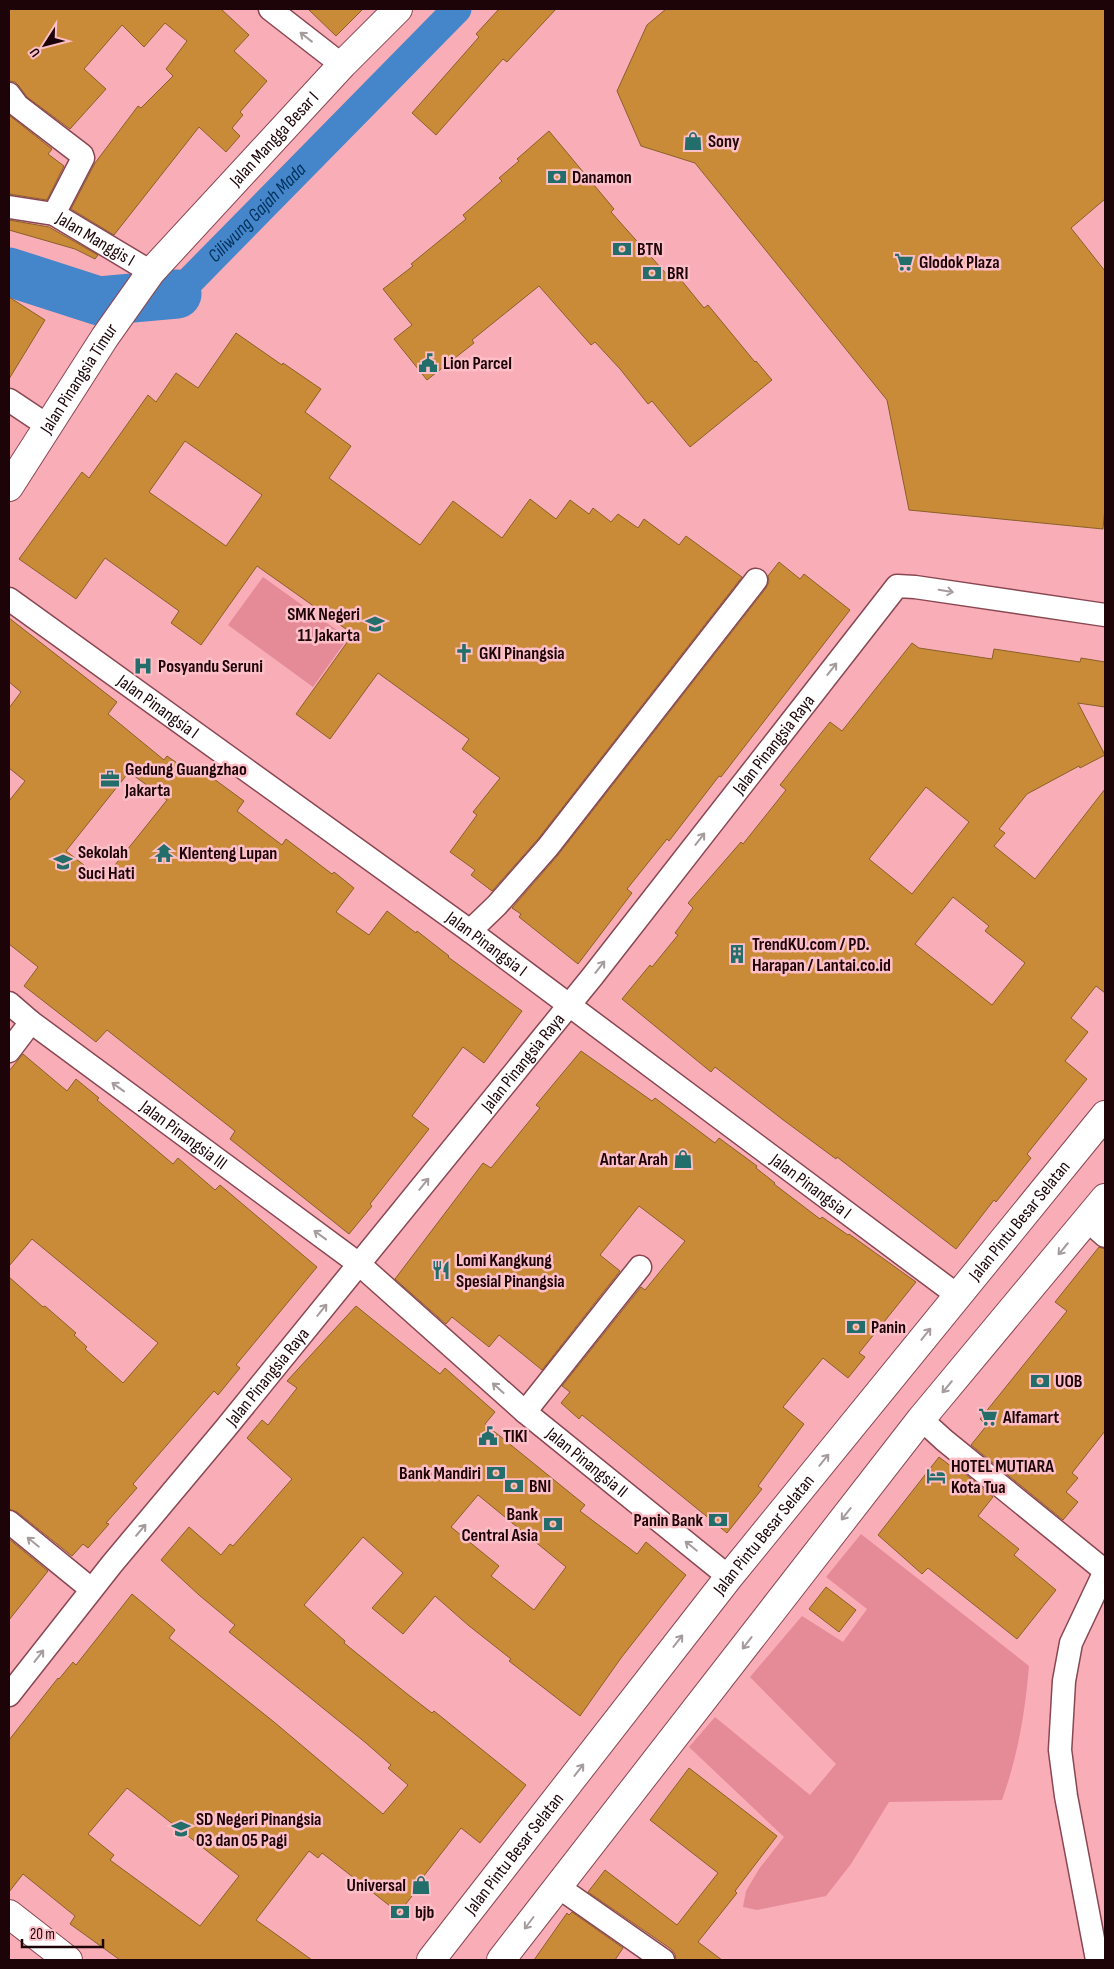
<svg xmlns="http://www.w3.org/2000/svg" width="1114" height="1969" font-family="'Sofia Sans Condensed',sans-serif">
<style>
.green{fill:#e58b98}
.water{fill:#4486c9}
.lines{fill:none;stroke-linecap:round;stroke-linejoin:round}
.canal{stroke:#4486c9;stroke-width:29}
.river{stroke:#4486c9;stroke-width:49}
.building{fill:#c98b38;stroke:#8a6028;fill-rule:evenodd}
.street-casing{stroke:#894752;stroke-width:25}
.secondary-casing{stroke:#894752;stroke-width:30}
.primary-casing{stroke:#894752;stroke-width:30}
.street{stroke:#fff;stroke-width:22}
.secondary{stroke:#fff;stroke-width:28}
.primary{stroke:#fff;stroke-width:28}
.oneway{stroke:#a59b9d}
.labels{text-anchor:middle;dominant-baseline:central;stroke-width:5;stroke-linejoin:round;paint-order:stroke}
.street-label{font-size:18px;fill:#1d0409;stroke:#fdbfc7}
.poi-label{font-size:18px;font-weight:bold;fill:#1d0409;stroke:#fdbfc7;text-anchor:start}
.water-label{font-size:19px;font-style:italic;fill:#00315c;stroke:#fdbfc7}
</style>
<rect width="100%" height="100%" fill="#f9adb7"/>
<g class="green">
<path d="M 263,577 L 348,638 L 313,687 L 228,625 Z"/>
<path d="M 861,1534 L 1029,1666 C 1025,1713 1018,1755 1002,1800 L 889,1802 L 851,1864 L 826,1896 L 757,1910 L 743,1907 L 746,1891 L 759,1869 L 784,1837 L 689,1747 L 715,1717 L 810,1795 L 836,1764 L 750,1677 L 802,1616 L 843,1642 L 867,1609 L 826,1577 Z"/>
</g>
<path class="water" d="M 9,256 L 82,284 L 65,312 L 9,294 Z"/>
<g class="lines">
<path class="canal" id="s1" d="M 177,294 L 457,9"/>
<path class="river" d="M 9,272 L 99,301 L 177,294"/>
</g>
<g class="building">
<path d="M 9,9 L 221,9 L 249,35 L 234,51 L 267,81 L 240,112 L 243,115 L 232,128 L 240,136 L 226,152 L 199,127 L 114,235 L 71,209 L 95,163 L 138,106 L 141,108 L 173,76 L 166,69 L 187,41 L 165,23 L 144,47 L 122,25 L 84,69 L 106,89 L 70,129 L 27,97 L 19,86 L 15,82 L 9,81 Z"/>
<path d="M 308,9 L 363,9 L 336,36 Z"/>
<path d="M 499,9 L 556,9 L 507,62 L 503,59 L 436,135 L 412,113 L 479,37 L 476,34 Z"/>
<path d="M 666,9 L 1105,9 L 1105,199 L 1071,228 L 1105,271 L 1105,507 L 1103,529 L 909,510 L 887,400 L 695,163 L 641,146 L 617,91 L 647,25 Z"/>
<path d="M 9,115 L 52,149 L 48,154 L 64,166 L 47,200 L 9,194 Z"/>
<path d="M 549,131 L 614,209 L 611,212 L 643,248 L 671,279 L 677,275 L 704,308 L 708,305 L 755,362 L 756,361 L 772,380 L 690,447 L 652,401 L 648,404 L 620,369 L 595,342 L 591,345 L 539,286 L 472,340 L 474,343 L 427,380 L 394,339 L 412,325 L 383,289 L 413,266 L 411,264 L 466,219 L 463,215 L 502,181 L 499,178 L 519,161 L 517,159 Z"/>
<path d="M 9,220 L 49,227 L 98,255 L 95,259 L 75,249 L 9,230 Z"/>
<path d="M 9,297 L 45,320 L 9,379 Z"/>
<path d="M 236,333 L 282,365 L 283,363 L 321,389 L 305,412 L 351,446 L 329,478 L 420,545 L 453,501 L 502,538 L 530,499 L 556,519 L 570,500 L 589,514 L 593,508 L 611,522 L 618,514 L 638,528 L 644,519 L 679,545 L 686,536 L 742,577 L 538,839 L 492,891 L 471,875 L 475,870 L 450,852 L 477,815 L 473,812 L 500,778 L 462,749 L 469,739 L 378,673 L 330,739 L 296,714 L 353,634 L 257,566 L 201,645 L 171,623 L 179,611 L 105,558 L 76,599 L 19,559 L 82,472 L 89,478 L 148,395 L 156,402 L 176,373 L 198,388 ZM 185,441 L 262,495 L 226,546 L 149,492 Z"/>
<path d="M 779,562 L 800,579 L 804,574 L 850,610 L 721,777 L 719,776 L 669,841 L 667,839 L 627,889 L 632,893 L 578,964 L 519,917 L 521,914 L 512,908 L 558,855 L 766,588 L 769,582 L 768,576 Z"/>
<path d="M 9,618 L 117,702 L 108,714 L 164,760 L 167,756 L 190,772 L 195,765 L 244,801 L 237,811 L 282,845 L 286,839 L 332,874 L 334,872 L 354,888 L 336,912 L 369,935 L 387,911 L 416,933 L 417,931 L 449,956 L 448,957 L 522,1011 L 484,1063 L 463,1047 L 412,1116 L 429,1129 L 370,1204 L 372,1206 L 349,1234 L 230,1139 L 235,1131 L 107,1030 L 96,1042 L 24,986 L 38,967 L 9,944 L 9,801 L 25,781 L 9,768 L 9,708 L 21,692 L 9,682 ZM 129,772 L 167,800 L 103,880 L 66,851 Z"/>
<path d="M 912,643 L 919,648 L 992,659 L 994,649 L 1080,662 L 1081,658 L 1105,662 L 1105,707 L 1078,703 L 1105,755 L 1080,768 L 1079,766 L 1027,794 L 999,829 L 1005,833 L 994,846 L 1035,879 L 1105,789 L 1105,993 L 1096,986 L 1071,1018 L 1088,1032 L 1065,1061 L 1087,1079 L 1027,1154 L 1031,1158 L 996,1202 L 994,1200 L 956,1249 L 837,1157 L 836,1159 L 782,1119 L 715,1067 L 711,1072 L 622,999 L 650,965 L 652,967 L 678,935 L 675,933 L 693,908 L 688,903 L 741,842 L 743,844 L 786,790 L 780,785 L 830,722 L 842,731 ZM 926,787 L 969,822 L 912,894 L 869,859 ZM 953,897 L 989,926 L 985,931 L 1025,963 L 992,1005 L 915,944 Z"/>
<path d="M 581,1051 L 652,1101 L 655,1098 L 715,1143 L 719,1138 L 757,1166 L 756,1168 L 775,1183 L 774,1184 L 820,1219 L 822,1217 L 848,1235 L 849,1234 L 916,1282 L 859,1353 L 865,1357 L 848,1378 L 823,1358 L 783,1407 L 804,1424 L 758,1486 L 762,1489 L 727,1533 L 582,1415 L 579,1419 L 561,1403 L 570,1392 L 562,1386 L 641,1287 L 645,1290 L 685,1241 L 639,1206 L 600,1255 L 620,1271 L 542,1370 L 499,1335 L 489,1347 L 452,1317 L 446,1324 L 395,1279 L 483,1163 L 491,1168 L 540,1108 L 536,1105 Z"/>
<path d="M 23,1054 L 67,1091 L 76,1079 L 99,1098 L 97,1100 L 173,1164 L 178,1158 L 215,1190 L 220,1185 L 317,1267 L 236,1365 L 240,1368 L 218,1395 L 214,1391 L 133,1484 L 137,1488 L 106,1523 L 109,1524 L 88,1548 L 83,1544 L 72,1556 L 17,1512 L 9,1509 L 9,1277 L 43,1307 L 45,1306 L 76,1333 L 74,1335 L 87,1347 L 85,1349 L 123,1383 L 158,1343 L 32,1239 L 9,1266 L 9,1071 Z"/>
<path d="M 1099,1247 L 1105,1249 L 1105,1431 L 1072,1473 L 1078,1478 L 1066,1492 L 1078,1502 L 1063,1520 L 971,1445 L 987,1425 L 980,1419 L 1067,1311 L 1055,1302 Z"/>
<path d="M 356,1306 L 440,1374 L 445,1368 L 495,1412 L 485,1424 L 585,1505 L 580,1511 L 637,1554 L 646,1542 L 686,1575 L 621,1658 L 580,1716 L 509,1661 L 511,1659 L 468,1625 L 435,1596 L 403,1634 L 372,1608 L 403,1573 L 363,1537 L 304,1605 L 345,1641 L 344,1643 L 406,1693 L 432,1713 L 434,1711 L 526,1785 L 480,1843 L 461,1828 L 416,1886 L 418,1888 L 399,1913 L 322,1853 L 318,1858 L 309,1851 L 256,1920 L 312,1960 L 120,1960 L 70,1924 L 75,1916 L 23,1874 L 9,1892 L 9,1740 L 58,1678 L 59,1679 L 73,1662 L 76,1665 L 132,1594 L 175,1630 L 169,1638 L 274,1722 L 383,1814 L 408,1785 L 388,1768 L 391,1765 L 366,1743 L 229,1632 L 235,1625 L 199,1595 L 161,1560 L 189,1527 L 221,1555 L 230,1544 L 233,1546 L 292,1479 L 247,1438 L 262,1420 L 268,1425 L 297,1388 L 287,1381 ZM 478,1495 L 566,1567 L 534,1610 L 491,1576 L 499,1566 L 451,1527 ZM 127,1788 L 239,1876 L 200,1926 L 110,1860 L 114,1855 L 88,1834 Z"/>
<path d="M 939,1457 L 952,1467 L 954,1465 L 993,1497 L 978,1516 L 1019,1549 L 1014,1555 L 1056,1590 L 1017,1639 L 928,1568 L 922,1574 L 878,1535 Z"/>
<path d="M 9,1539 L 48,1571 L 9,1620 Z"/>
<path d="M 826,1587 L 856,1610 L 839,1632 L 809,1609 Z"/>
<path d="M 689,1768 L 777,1836 L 735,1891 L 737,1893 L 698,1942 L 722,1960 L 676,1960 L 675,1954 L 671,1949 L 588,1892 L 605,1870 L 677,1925 L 718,1873 L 650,1820 Z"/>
<path d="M 572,1912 L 623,1948 L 615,1960 L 534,1960 L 567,1913 L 569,1915 Z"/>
</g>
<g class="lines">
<g class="street-casing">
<g id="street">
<path d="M 270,9 L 342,65"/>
<path d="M 9,94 L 18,106 L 82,155 L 83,158 L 54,214"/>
<path id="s2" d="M 9,207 L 54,214 L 151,272"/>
<path d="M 9,400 L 48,426"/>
<path id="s3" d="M 9,599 L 470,931 L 957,1295"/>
<path d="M 470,931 L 497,905 L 548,847 L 756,580"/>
<path id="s4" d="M 9,1003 L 31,1022 L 359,1264 L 525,1412 L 729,1577"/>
<path d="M 9,1051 L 31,1022"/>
<path d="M 1087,1220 L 1105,1236"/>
<path d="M 525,1412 L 640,1267"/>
<path d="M 921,1419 L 944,1440 L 1105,1571"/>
<path d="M 9,1522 L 91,1589"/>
<path id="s5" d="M 9,1695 L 112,1564 L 225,1429 L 592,977 L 897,586 L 915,587 L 1105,615"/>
<path d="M 557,1886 L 663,1960"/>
<path d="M 1097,1960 L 1066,1796 L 1060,1750 L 1064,1681 L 1071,1643 L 1105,1571"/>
</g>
</g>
<g class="secondary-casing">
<g id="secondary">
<path id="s6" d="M 9,487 L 105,337 L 151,272 L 342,65 L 398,9"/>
<path d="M 9,1914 L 68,1960"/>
</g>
</g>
<g class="primary-casing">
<g id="primary">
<path id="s7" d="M 431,1960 L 729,1577 L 1105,1115"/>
<path d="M 501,1960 L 921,1419 L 1105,1198"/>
</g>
</g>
<use href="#street" class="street"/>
<use href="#secondary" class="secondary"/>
<use href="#primary" class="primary"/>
</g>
<defs><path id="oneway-shaft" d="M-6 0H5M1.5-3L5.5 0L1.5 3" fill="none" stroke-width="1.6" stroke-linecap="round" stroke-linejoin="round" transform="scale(1.25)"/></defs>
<g class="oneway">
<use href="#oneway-shaft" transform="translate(306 37) rotate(-142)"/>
<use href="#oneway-shaft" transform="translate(946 591) rotate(10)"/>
<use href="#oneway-shaft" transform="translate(832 669) rotate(-52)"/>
<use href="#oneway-shaft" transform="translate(700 839) rotate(-52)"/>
<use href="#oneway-shaft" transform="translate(600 967) rotate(-52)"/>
<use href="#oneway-shaft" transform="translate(118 1087) rotate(-144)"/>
<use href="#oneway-shaft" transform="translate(424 1184) rotate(-51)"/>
<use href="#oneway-shaft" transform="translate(320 1235) rotate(-144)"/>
<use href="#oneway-shaft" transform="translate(1063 1249) rotate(130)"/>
<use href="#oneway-shaft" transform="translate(322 1310) rotate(-51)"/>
<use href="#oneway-shaft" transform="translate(926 1334) rotate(-51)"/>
<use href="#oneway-shaft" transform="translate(947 1387) rotate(130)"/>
<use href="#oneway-shaft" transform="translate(498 1388) rotate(-138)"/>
<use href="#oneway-shaft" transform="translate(824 1460) rotate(-51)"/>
<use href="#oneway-shaft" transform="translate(846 1514) rotate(128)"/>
<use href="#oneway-shaft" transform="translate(141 1530) rotate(-50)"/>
<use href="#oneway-shaft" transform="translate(33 1542) rotate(-141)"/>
<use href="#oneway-shaft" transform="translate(691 1546) rotate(-141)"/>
<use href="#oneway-shaft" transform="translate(678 1641) rotate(-52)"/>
<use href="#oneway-shaft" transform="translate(747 1643) rotate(128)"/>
<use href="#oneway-shaft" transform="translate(39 1656) rotate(-52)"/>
<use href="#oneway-shaft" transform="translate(579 1770) rotate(-52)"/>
<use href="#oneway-shaft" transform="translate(529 1923) rotate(127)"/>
</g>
<defs>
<g id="shop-bare" transform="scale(1.5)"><path d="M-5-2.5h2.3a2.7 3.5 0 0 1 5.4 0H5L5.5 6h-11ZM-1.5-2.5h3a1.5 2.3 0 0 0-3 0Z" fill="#236e6a" stroke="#fdbfc7" stroke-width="2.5" paint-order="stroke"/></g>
<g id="bank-bare" transform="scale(1.5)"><path d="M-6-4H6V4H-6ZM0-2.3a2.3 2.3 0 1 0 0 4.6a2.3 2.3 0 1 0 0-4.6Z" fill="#236e6a" stroke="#fdbfc7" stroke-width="2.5" paint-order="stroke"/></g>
<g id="supermarket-bare" transform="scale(1.5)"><path d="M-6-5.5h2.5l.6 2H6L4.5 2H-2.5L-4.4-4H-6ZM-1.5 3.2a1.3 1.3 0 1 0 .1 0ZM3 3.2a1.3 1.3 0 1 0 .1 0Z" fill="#236e6a" stroke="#fdbfc7" stroke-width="2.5" paint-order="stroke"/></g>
<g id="civic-bare" transform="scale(1.5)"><path d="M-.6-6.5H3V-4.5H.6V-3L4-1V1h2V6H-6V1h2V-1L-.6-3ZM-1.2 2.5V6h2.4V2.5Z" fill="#236e6a" stroke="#fdbfc7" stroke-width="2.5" paint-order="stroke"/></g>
<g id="school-bare" transform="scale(1.5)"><path d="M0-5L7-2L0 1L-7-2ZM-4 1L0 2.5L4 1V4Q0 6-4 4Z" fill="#236e6a" stroke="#fdbfc7" stroke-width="2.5" paint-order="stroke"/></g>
<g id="church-bare" transform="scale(1.5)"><path d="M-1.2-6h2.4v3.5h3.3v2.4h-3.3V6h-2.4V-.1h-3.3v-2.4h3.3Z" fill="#236e6a" stroke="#fdbfc7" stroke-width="2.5" paint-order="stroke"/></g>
<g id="hospital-bare" transform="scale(1.5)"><path d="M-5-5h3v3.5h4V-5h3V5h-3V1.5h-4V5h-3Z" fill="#236e6a" stroke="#fdbfc7" stroke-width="2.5" paint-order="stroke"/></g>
<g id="office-bare" transform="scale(1.5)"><path d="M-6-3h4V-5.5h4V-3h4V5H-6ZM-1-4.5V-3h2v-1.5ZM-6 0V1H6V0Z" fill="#236e6a" stroke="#fdbfc7" stroke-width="2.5" paint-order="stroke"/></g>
<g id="temple-bare" transform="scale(1.5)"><path d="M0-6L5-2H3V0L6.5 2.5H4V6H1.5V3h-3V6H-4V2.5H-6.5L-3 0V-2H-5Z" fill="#236e6a" stroke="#fdbfc7" stroke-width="2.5" paint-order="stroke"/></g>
<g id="building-bare" transform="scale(1.5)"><path d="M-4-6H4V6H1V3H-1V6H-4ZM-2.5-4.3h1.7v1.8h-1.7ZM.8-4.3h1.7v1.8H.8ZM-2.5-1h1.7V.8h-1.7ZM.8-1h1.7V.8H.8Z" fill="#236e6a" stroke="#fdbfc7" stroke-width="2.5" paint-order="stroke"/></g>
<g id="restaurant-bare" transform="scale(1.5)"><path d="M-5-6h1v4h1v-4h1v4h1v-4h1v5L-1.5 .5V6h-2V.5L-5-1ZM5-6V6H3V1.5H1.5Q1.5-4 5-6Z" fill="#236e6a" stroke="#fdbfc7" stroke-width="2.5" paint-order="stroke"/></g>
<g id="hotel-bare" transform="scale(1.5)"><path d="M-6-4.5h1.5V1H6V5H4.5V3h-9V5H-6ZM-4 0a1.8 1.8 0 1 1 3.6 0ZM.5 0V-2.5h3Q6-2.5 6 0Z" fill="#236e6a" stroke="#fdbfc7" stroke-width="2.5" paint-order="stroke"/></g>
</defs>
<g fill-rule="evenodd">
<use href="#shop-bare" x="693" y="141"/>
<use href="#bank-bare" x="557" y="177"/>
<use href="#bank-bare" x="622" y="249"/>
<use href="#supermarket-bare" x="904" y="262"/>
<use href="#bank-bare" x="652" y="273"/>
<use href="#civic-bare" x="428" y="363"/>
<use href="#school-bare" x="375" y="624"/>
<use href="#church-bare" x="464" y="653"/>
<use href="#hospital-bare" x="143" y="666"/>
<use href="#office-bare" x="110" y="779"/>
<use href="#temple-bare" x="164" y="853"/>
<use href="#school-bare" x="63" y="862"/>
<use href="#building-bare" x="737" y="954"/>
<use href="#shop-bare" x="683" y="1159"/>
<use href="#restaurant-bare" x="441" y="1270"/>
<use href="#bank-bare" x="856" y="1327"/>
<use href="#bank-bare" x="1040" y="1381"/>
<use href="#supermarket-bare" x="988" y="1417"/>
<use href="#civic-bare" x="488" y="1436"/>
<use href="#bank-bare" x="496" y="1473"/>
<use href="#hotel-bare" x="936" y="1476"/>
<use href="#bank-bare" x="514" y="1486"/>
<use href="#bank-bare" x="718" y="1520"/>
<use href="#bank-bare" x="553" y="1524"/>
<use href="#school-bare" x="181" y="1829"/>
<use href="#shop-bare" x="421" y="1885"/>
<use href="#bank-bare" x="400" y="1912"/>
</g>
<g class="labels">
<g class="street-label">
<text stroke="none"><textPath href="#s6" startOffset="439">Jalan Mangga Besar I</textPath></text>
<text stroke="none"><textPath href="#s2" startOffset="94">Jalan Manggis I</textPath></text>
<text stroke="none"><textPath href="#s6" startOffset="129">Jalan Pinangsia Timur</textPath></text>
<text stroke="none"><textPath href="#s3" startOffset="184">Jalan Pinangsia I</textPath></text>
<text stroke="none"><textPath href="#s5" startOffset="1220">Jalan Pinangsia Raya</textPath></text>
<text stroke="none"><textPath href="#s3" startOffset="589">Jalan Pinangsia I</textPath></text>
<text stroke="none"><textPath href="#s5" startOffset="815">Jalan Pinangsia Raya</textPath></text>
<text stroke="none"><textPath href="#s4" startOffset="219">Jalan Pinangsia III</textPath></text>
<text stroke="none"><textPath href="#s3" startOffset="994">Jalan Pinangsia I</textPath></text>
<text stroke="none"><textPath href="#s7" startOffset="945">Jalan Pintu Besar Selatan</textPath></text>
<text stroke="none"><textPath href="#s5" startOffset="410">Jalan Pinangsia Raya</textPath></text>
<text stroke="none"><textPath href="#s4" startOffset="739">Jalan Pinangsia II</textPath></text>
<text stroke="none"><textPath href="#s7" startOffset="540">Jalan Pintu Besar Selatan</textPath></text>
<text stroke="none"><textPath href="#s7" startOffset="135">Jalan Pintu Besar Selatan</textPath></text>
</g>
<g class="poi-label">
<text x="708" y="141">Sony</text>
<text x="572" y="177">Danamon</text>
<text x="637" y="249">BTN</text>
<text x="919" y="262">Glodok Plaza</text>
<text x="667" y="273">BRI</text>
<text x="443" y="363">Lion Parcel</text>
<text x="360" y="614" text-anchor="end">SMK Negeri<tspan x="360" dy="21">11 Jakarta</tspan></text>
<text x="479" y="653">GKI Pinangsia</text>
<text x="158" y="666">Posyandu Seruni</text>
<text x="125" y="769">Gedung Guangzhao<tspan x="125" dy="21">Jakarta</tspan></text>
<text x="78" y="852">Sekolah<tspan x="78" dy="21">Suci Hati</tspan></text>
<text x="179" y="853">Klenteng Lupan</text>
<text x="752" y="944">TrendKU.com / PD.<tspan x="752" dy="21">Harapan / Lantai.co.id</tspan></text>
<text x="668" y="1159" text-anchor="end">Antar Arah</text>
<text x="456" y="1260">Lomi Kangkung<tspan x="456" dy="21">Spesial Pinangsia</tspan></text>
<text x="871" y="1327">Panin</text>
<text x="1055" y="1381">UOB</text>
<text x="1003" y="1417">Alfamart</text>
<text x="503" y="1436">TIKI</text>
<text x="951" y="1466">HOTEL MUTIARA<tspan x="951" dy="21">Kota Tua</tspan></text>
<text x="481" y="1473" text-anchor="end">Bank Mandiri</text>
<text x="529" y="1486">BNI</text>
<text x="538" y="1514" text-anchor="end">Bank<tspan x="538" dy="21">Central Asia</tspan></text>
<text x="703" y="1520" text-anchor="end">Panin Bank</text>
<text x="196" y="1819">SD Negeri Pinangsia<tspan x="196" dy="21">03 dan 05 Pagi</tspan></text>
<text x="406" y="1885" text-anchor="end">Universal</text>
<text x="415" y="1912">bjb</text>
</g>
<g class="water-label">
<text stroke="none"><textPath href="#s1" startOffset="114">Ciliwung Gajah Mada</textPath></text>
</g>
</g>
<rect width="1114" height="1969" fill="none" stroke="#1d0409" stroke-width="20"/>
<g transform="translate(45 45) rotate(234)" stroke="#fdbfc7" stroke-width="4" paint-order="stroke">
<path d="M0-4L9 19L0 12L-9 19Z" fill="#1d0409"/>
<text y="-8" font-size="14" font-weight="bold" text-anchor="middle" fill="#1d0409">U</text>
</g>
<path d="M22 1939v8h81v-8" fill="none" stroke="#1d0409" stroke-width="2.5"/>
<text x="30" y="1939" font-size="15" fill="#1d0409" stroke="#fdbfc7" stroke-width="4" paint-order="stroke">20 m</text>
</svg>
